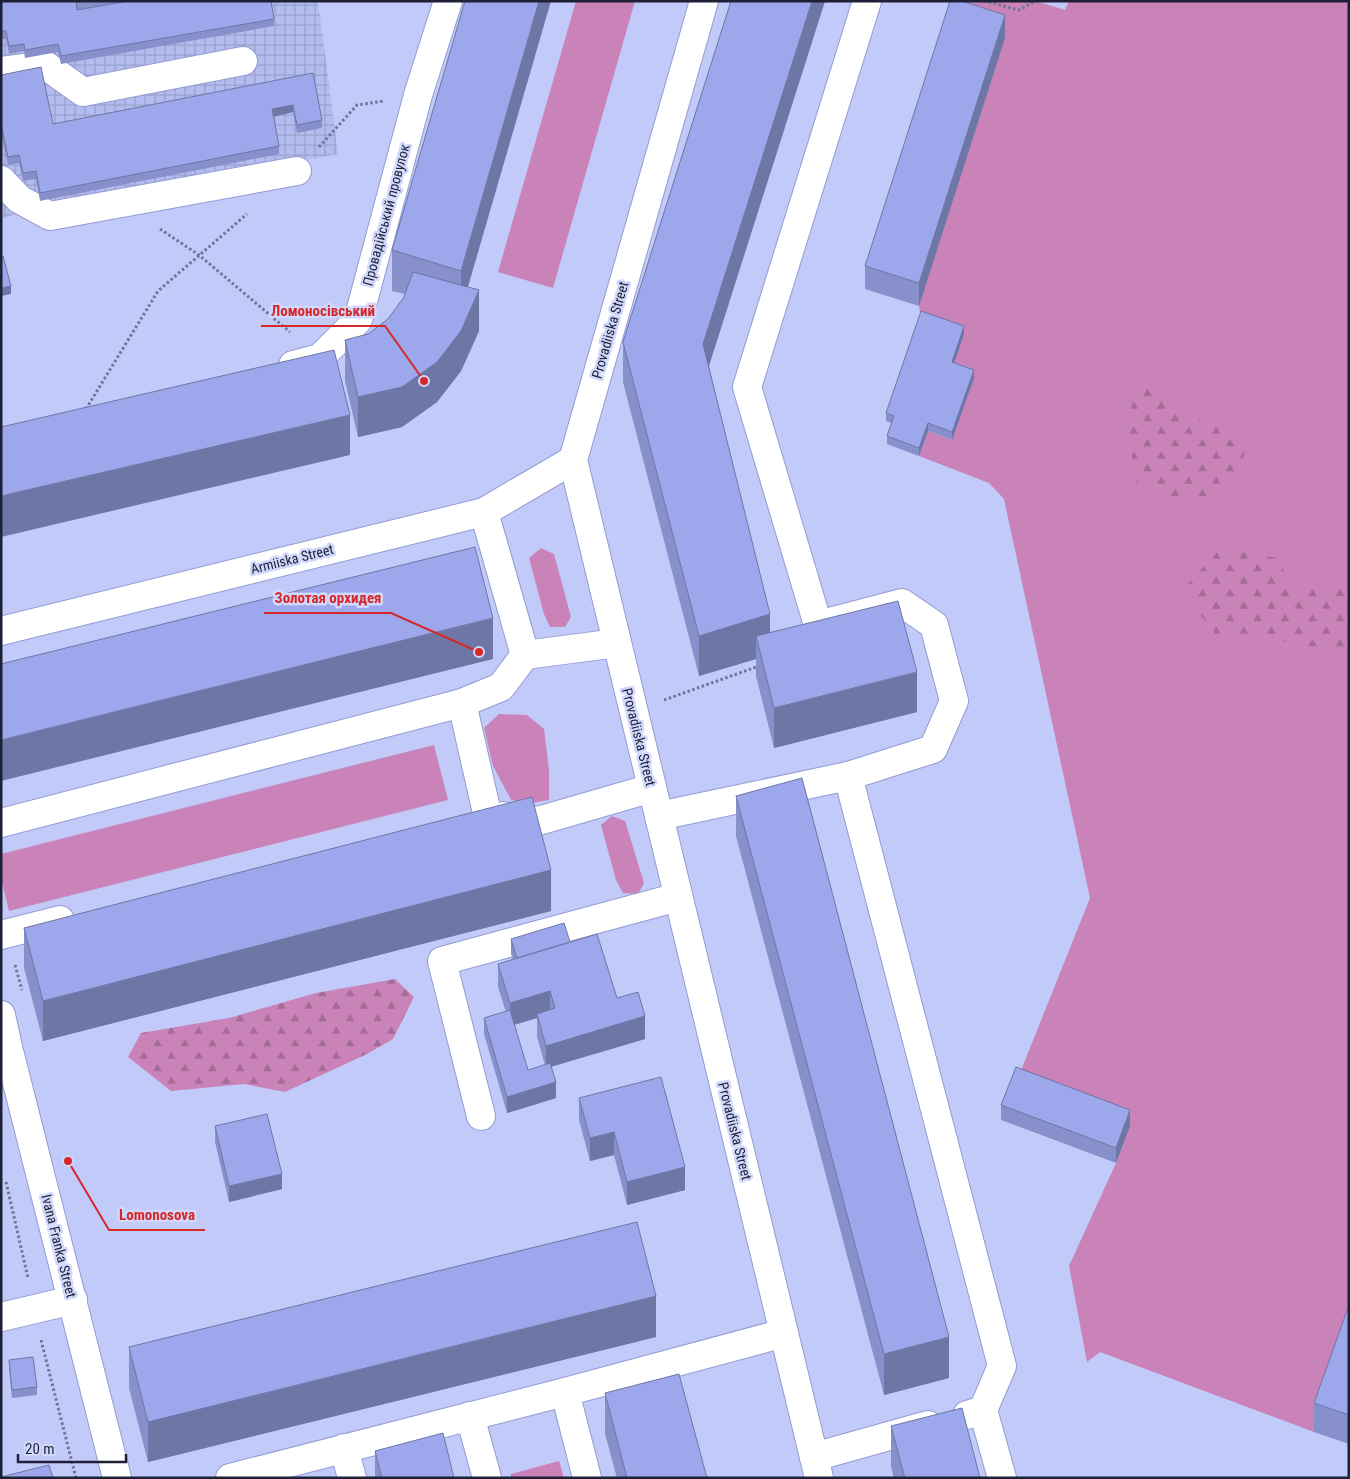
<svg xmlns="http://www.w3.org/2000/svg" width="1350" height="1479" font-family="'Roboto Condensed',sans-serif">
<style>
.industrial{fill:url(#industrial-grid)}
.green{fill:#ca83b8}
.forest{fill:url(#forest-firs)}
.lines{fill:none;stroke-linecap:round;stroke-linejoin:round}
.minor-casing{stroke:#939cd3;stroke-width:30}
.path{stroke:#6f7597;stroke-width:3;stroke-dasharray:2.5 2.5;stroke-linecap:butt}
.minor{stroke:#fff;stroke-width:28}
.wall{fill:#8790cb;fill-rule:evenodd}
.shaded-wall{fill:#6e76a5}
.building{fill:#9da8ec;stroke:#6e76a5}
.labels{text-anchor:middle;dominant-baseline:central;stroke-width:5;stroke-linejoin:round;paint-order:stroke}
.street-label{font-size:14px;fill:#1d2036;stroke:#d1d8fb}
.leader{fill:none;stroke:#d62828;stroke-width:2}
.callout-dot{fill:#d62828;stroke:#d1d8fb;stroke-width:2}
.callout-label{font-size:15px;text-anchor:middle;font-weight:bold;fill:#d62828;stroke:#d1d8fb;stroke-width:5;stroke-linejoin:round;paint-order:stroke}
</style>
<defs>
<pattern id="industrial-grid" width="8" height="8" patternUnits="userSpaceOnUse" patternTransform="scale(1.25)"><rect width="8" height="8" fill="#b3bcee"/><path d="M0 4h8M4 0v8" fill="none" stroke="#9aa1cd"/></pattern>
<pattern id="forest-firs" width="22" height="20" patternUnits="userSpaceOnUse" patternTransform="scale(1.25)"><rect width="22" height="20" fill="#ca83b8"/><path d="M5 1l3.5 6h-7zM16 11l3.5 6h-7z" fill="#a36b96"/></pattern>
</defs>
<rect width="100%" height="100%" fill="#c1caf8"/>
<path class="industrial" d="M 1,1 L 318,1 L 338,154 L 16,214 L 1,219 Z"/>
<g class="green">
<path d="M 576,1 L 635,1 L 553,288 L 498,272 Z"/>
<path d="M 957,1 L 1036,1 L 1065,10 L 1069,1 L 1349,1 L 1349,1335 L 1314,1432 L 1100,1352 L 1087,1362 L 1069,1266 L 1116,1163 L 1130,1126 L 1016,1083 L 1090,898 L 1004,499 L 989,483 L 919,456 L 928,431 L 952,440 L 952,370 L 921,319 L 919,306 Z"/>
<path d="M 541,548 L 554,554 L 571,617 L 565,627 L 550,627 L 544,614 L 529,558 Z"/>
<path d="M 499,714 L 527,715 L 544,729 L 549,770 L 549,800 L 531,803 L 511,800 L 493,766 L 484,728 Z"/>
<path d="M 434,745 L 448,800 L 9,911 L 1,878 L 1,854 Z"/>
<path d="M 612,816 L 625,821 L 644,883 L 638,894 L 623,893 L 616,880 L 601,825 Z"/>
<path d="M 559,1461 L 564,1478 L 511,1478 L 511,1474 Z"/>
</g>
<g class="forest">
<path d="M 1142,379 L 1189,416 L 1250,440 L 1234,481 L 1194,502 L 1137,486 L 1126,421 Z"/>
<path d="M 1220,549 L 1278,558 L 1293,591 L 1349,586 L 1349,662 L 1300,642 L 1218,638 L 1182,590 Z"/>
<path d="M 395,979 L 414,997 L 393,1039 L 367,1054 L 285,1092 L 244,1084 L 171,1091 L 128,1057 L 141,1033 L 229,1018 L 316,993 Z"/>
</g>
<g class="lines">
<g class="minor-casing">
<g id="minor">
<path d="M 704,1 L 573,460 L 819,1478"/>
<path d="M 1,71 L 45,65 L 83,92 L 243,61"/>
<path d="M 1,180 L 19,199 L 50,216 L 297,171"/>
<path d="M 293,365 L 320,358 L 358,320 L 418,95 L 448,1"/>
<path d="M 484,512 L 525,655 L 617,643"/>
<path d="M 1,631 L 484,512 L 573,460"/>
<path d="M 462,703 L 487,813"/>
<path d="M 848,776 L 933,749 L 954,701 L 934,625 L 902,603 L 818,625 L 747,387 L 867,1"/>
<path d="M 503,816 L 538,821 L 652,788"/>
<path d="M 659,816 L 848,776 L 1002,1366 L 983,1410"/>
<path d="M 1,823 L 462,703 L 501,687 L 525,655"/>
<path d="M 1,935 L 60,920"/>
<path d="M 1,1015 L 8,1047 L 117,1478"/>
<path d="M 481,1116 L 442,961 L 678,897"/>
<path d="M 1,1317 L 73,1300"/>
<path d="M 565,1392 L 784,1333"/>
<path d="M 967,1415 L 983,1410 L 1002,1478"/>
<path d="M 470,1416 L 487,1478"/>
<path d="M 344,1448 L 352,1478"/>
<path d="M 814,1457 L 928,1425"/>
<path d="M 230,1478 L 565,1392 L 587,1478"/>
</g>
</g>
<g class="path">
<path d="M 984,1 L 1019,10 L 1036,1"/>
<path d="M 319,147 L 357,105 L 384,101"/>
<path d="M 160,229 L 199,255 L 290,332"/>
<path d="M 86,409 L 158,291 L 247,214"/>
<path d="M 664,700 L 759,666"/>
<path d="M 15,965 L 22,990"/>
<path d="M 6,1182 L 28,1278"/>
<path d="M 41,1340 L 76,1478"/>
</g>
<use href="#minor" class="minor"/>
</g>
<g class="wall">
<path d="M 1,1 L 271,1 L 274,19 L 274,26 L 61,64 L 58,52 L 25,58 L 24,51 L 9,54 L 6,39 L 1,39 Z"/>
<path d="M 465,1 L 468,287 L 479,331 L 461,371 L 437,402 L 402,427 L 358,437 L 345,381 L 345,340 L 368,334 L 388,319 L 404,297 L 405,294 L 392,291 L 392,250 Z"/>
<path d="M 731,1 L 825,1 L 709,366 L 770,633 L 917,712 L 774,748 L 756,676 L 756,659 L 699,676 L 623,382 L 623,342 Z"/>
<path d="M 1005,38 L 919,306 L 865,289 L 865,266 Z"/>
<path d="M 313,73 L 322,120 L 322,128 L 297,133 L 293,112 L 273,117 L 279,146 L 279,154 L 40,201 L 36,179 L 23,181 L 19,163 L 8,165 L 1,132 L 1,75 L 53,124 Z"/>
<path d="M 964,334 L 954,363 L 974,378 L 952,440 L 928,431 L 919,456 L 887,444 L 887,436 L 891,423 L 886,421 L 886,413 Z"/>
<path d="M 736,796 L 949,1378 L 884,1395 L 736,836 Z"/>
<path d="M 551,911 L 43,1041 L 24,968 L 24,928 Z"/>
<path d="M 511,939 L 570,942 L 617,998 L 645,1039 L 551,1067 L 556,1098 L 507,1113 L 484,1034 L 484,1018 L 506,1012 L 498,987 L 498,964 L 513,959 L 511,954 ZM 537,1018 L 537,1037 L 545,1065 L 528,1070 L 514,1025 Z"/>
<path d="M 579,1098 L 685,1190 L 627,1205 L 614,1155 L 590,1161 L 579,1120 Z"/>
<path d="M 1001,1105 L 1130,1126 L 1116,1163 L 1001,1120 Z"/>
<path d="M 215,1126 L 282,1189 L 229,1202 L 215,1142 Z"/>
<path d="M 1349,1305 L 1349,1444 L 1314,1432 L 1314,1403 Z"/>
<path d="M 656,1337 L 148,1462 L 129,1388 L 129,1347 Z"/>
<path d="M 9,1360 L 37,1387 L 37,1395 L 12,1398 L 9,1368 Z"/>
<path d="M 605,1393 L 707,1478 L 617,1478 L 605,1434 Z"/>
<path d="M 891,1426 L 980,1478 L 894,1478 L 891,1467 Z"/>
<path d="M 375,1451 L 454,1478 L 375,1478 Z"/>
</g>
<g class="shaded-wall">
<path d="M 539,1 L 551,1 L 461,311 L 461,271 Z"/>
<path d="M 812,1 L 825,1 L 703,384 L 703,344 Z"/>
<path d="M 1005,15 L 1005,38 L 919,306 L 919,283 Z"/>
<path d="M 293,105 L 293,112 L 272,117 L 272,109 Z"/>
<path d="M 11,286 L 11,294 L 1,296 L 1,288 Z"/>
<path d="M 479,290 L 479,331 L 461,371 L 437,402 L 402,427 L 358,437 L 358,397 Z"/>
<path d="M 964,326 L 964,334 L 952,370 L 952,362 Z"/>
<path d="M 974,370 L 974,378 L 952,440 L 952,432 Z"/>
<path d="M 350,415 L 350,455 L 1,537 L 1,496 Z"/>
<path d="M 928,423 L 928,431 L 919,456 L 919,448 Z"/>
<path d="M 770,614 L 770,655 L 756,636 L 756,659 L 699,676 L 699,636 Z"/>
<path d="M 493,618 L 493,659 L 1,781 L 1,740 Z"/>
<path d="M 917,672 L 917,712 L 774,748 L 774,708 Z"/>
<path d="M 551,870 L 551,911 L 43,1041 L 43,1001 Z"/>
<path d="M 550,991 L 550,1014 L 537,1014 L 537,1018 L 510,1026 L 510,1003 Z"/>
<path d="M 645,1016 L 645,1039 L 546,1068 L 546,1046 Z"/>
<path d="M 556,1082 L 556,1098 L 507,1113 L 507,1097 Z"/>
<path d="M 1130,1110 L 1130,1126 L 1116,1163 L 1116,1148 Z"/>
<path d="M 614,1132 L 614,1155 L 590,1161 L 590,1138 Z"/>
<path d="M 685,1167 L 685,1190 L 627,1205 L 627,1182 Z"/>
<path d="M 282,1174 L 282,1189 L 229,1202 L 229,1186 Z"/>
<path d="M 656,1296 L 656,1337 L 148,1462 L 148,1422 Z"/>
<path d="M 949,1337 L 949,1378 L 884,1395 L 884,1354 Z"/>
</g>
<g class="building">
<path d="M 1,1 L 76,1 L 77,10 L 128,1 L 271,1 L 274,19 L 61,56 L 58,44 L 25,50 L 24,44 L 9,46 L 6,31 L 1,31 Z"/>
<path d="M 465,1 L 539,1 L 461,271 L 392,250 Z"/>
<path d="M 731,1 L 812,1 L 703,344 L 770,614 L 699,636 L 623,342 Z"/>
<path d="M 950,1 L 962,1 L 1005,15 L 919,283 L 865,266 Z"/>
<path d="M 41,67 L 53,124 L 313,73 L 322,120 L 297,125 L 293,105 L 272,109 L 279,146 L 40,193 L 36,171 L 23,173 L 19,155 L 8,157 L 1,124 L 1,75 Z"/>
<path d="M 3,256 L 11,286 L 1,288 L 1,257 Z"/>
<path d="M 413,272 L 479,290 L 461,331 L 437,362 L 402,387 L 358,397 L 345,340 L 368,334 L 388,319 L 404,297 Z"/>
<path d="M 921,311 L 964,326 L 952,362 L 974,370 L 952,432 L 928,423 L 919,448 L 887,436 L 894,416 L 886,413 Z"/>
<path d="M 334,350 L 350,415 L 1,496 L 1,427 Z"/>
<path d="M 475,547 L 493,618 L 1,740 L 1,664 Z"/>
<path d="M 898,601 L 917,672 L 774,708 L 756,636 Z"/>
<path d="M 802,778 L 949,1337 L 884,1354 L 736,796 Z"/>
<path d="M 532,797 L 551,870 L 43,1001 L 24,928 Z"/>
<path d="M 564,923 L 570,942 L 517,958 L 511,939 Z"/>
<path d="M 597,934 L 617,998 L 638,992 L 645,1016 L 546,1046 L 537,1014 L 555,1008 L 550,991 L 510,1003 L 498,964 Z"/>
<path d="M 510,1010 L 528,1070 L 550,1063 L 556,1082 L 507,1097 L 484,1018 Z"/>
<path d="M 1016,1067 L 1130,1110 L 1116,1148 L 1001,1105 Z"/>
<path d="M 661,1077 L 685,1167 L 627,1182 L 614,1132 L 590,1138 L 579,1098 Z"/>
<path d="M 267,1114 L 282,1174 L 229,1186 L 215,1126 Z"/>
<path d="M 637,1222 L 656,1296 L 148,1422 L 129,1347 Z"/>
<path d="M 1349,1305 L 1349,1415 L 1314,1403 Z"/>
<path d="M 33,1357 L 37,1387 L 12,1390 L 9,1360 Z"/>
<path d="M 679,1374 L 707,1478 L 627,1478 L 605,1393 Z"/>
<path d="M 962,1408 L 980,1478 L 905,1478 L 891,1426 Z"/>
<path d="M 443,1433 L 454,1478 L 382,1478 L 375,1451 Z"/>
<path d="M 49,1465 L 53,1478 L 1,1478 L 1,1477 Z"/>
</g>
<g class="labels">
<g class="street-label">
<text transform="translate(386 215) rotate(-75)">Провадійський провулок</text>
<text transform="translate(610 330) rotate(-74)">Provadiiska Street</text>
<text transform="translate(292 559) rotate(-14)">Armiiska Street</text>
<text transform="translate(639 737) rotate(76)">Provadiiska Street</text>
<text transform="translate(735 1131) rotate(76)">Provadiiska Street</text>
<text transform="translate(59 1246) rotate(76)">Ivana Franka Street</text>
</g>
</g>
<path class="leader" d="M424 381L385 326H261M479 652L391 613H264M68 1161L109 1230H205"/>
<g class="callout-dot">
<circle cx="424" cy="381" r="5"/>
<circle cx="479" cy="652" r="5"/>
<circle cx="68" cy="1161" r="5"/>
</g>
<g class="callout-label">
<text x="323" y="316">Ломоносівський</text>
<text x="328" y="603">Золотая орхидея</text>
<text x="157" y="1220">Lomonosova</text>
</g>
<rect width="1350" height="1479" fill="none" stroke="#1d2036" stroke-width="5"/>
<path d="M18 1454v8h108v-8" fill="none" stroke="#1d2036" stroke-width="2.5"/>
<text x="25" y="1454" font-size="15" fill="#1d2036" stroke="#d1d8fb" stroke-width="4" paint-order="stroke">20 m</text>
</svg>
